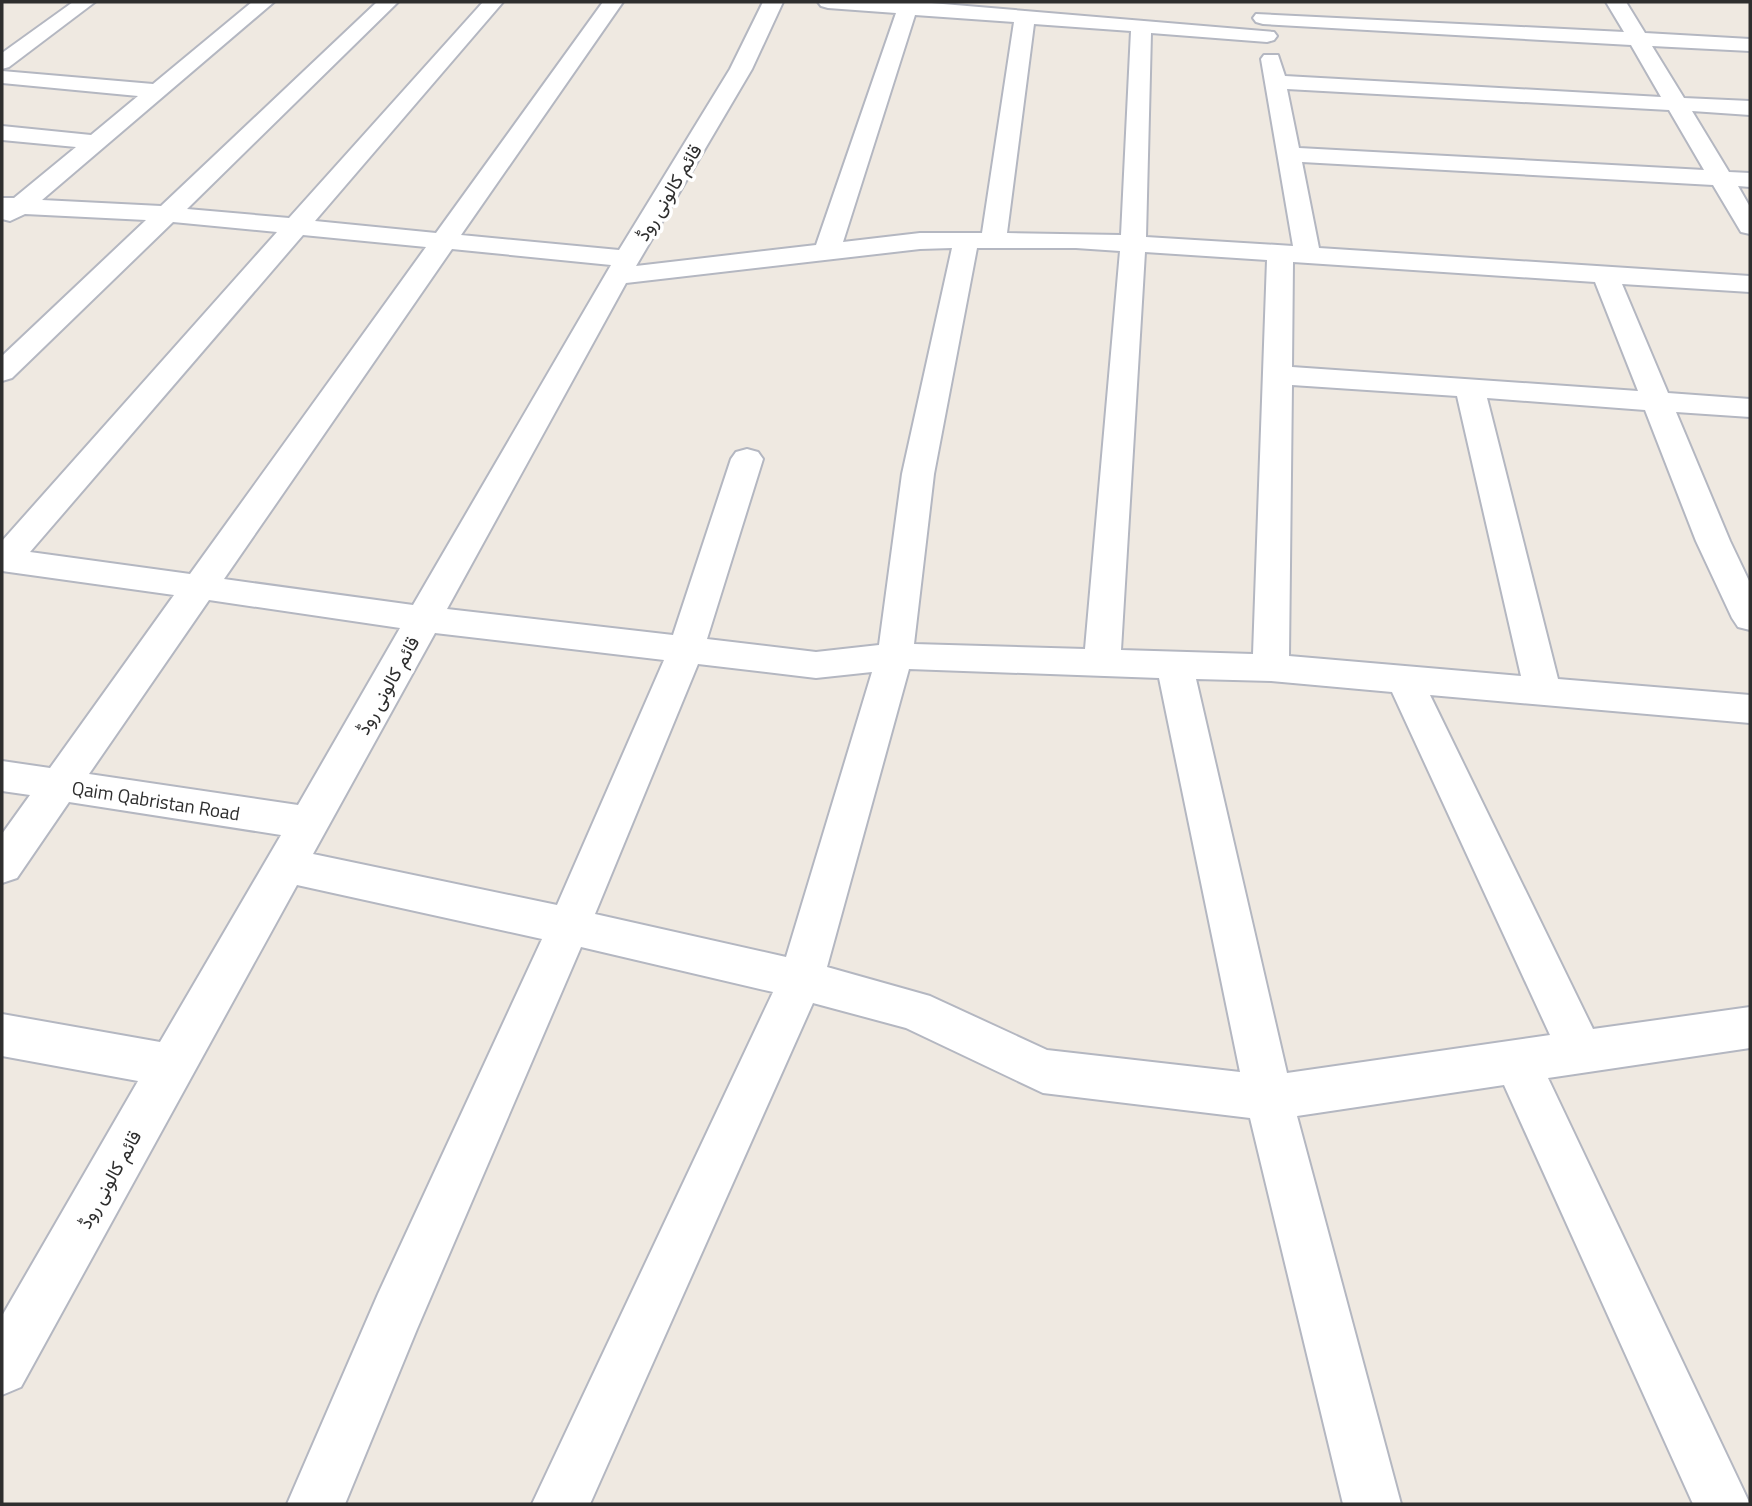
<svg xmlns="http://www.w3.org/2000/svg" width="1752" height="1506" font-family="'Titillium Web',Vazirmatn,sans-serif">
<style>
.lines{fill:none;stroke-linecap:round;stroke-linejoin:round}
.minor-casing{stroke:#b4b7c1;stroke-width:4}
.minor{fill:#fff;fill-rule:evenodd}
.labels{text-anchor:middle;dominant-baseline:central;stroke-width:7;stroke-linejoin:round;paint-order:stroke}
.street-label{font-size:19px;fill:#2e2e2e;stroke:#fff}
</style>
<rect width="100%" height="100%" fill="#efe9e1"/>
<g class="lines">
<g class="minor-casing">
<g id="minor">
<path d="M 73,2 L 95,2 L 9,67 L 2,69 L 2,53 Z"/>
<path d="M 252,2 L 274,2 L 42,200 L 161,206 L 377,2 L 398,2 L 187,209 L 289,218 L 483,2 L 503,2 L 315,221 L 436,233 L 603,2 L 623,2 L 461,235 L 619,250 L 730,69 L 763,2 L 783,2 L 752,69 L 636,266 L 816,245 L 896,13 L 828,8 L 821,6 L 818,2 L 919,2 L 1274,32 L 1277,36 L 1274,40 L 1267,42 L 1151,33 L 1146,237 L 1293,246 L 1261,59 L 1264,55 L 1278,55 L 1285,76 L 1661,97 L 1631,45 L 1263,24 L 1256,22 L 1253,18 L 1256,14 L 1624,32 L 1606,2 L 1626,2 L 1645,33 L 1750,39 L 1750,51 L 1652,46 L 1684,98 L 1750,101 L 1750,115 L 1692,111 L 1729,172 L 1750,173 L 1750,187 L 1738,186 L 1750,207 L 1750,234 L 1741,232 L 1713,185 L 1302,162 L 1319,248 L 1750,276 L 1750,292 L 1622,284 L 1668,393 L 1750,399 L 1750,417 L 1676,412 L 1730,541 L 1750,583 L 1750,630 L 1738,627 L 1732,618 L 1696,541 L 1645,410 L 1487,398 L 1558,679 L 1750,695 L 1750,723 L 1430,695 L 1593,1029 L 1750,1007 L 1750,1048 L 1548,1078 L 1750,1504 L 1693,1504 L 1504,1085 L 1297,1116 L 1401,1504 L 1343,1504 L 1250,1118 L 1043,1093 L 906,1028 L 813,1003 L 590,1504 L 532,1504 L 773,992 L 581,947 L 417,1329 L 345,1504 L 287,1504 L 378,1294 L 542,939 L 297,885 L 21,1387 L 2,1395 L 2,1316 L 138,1081 L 2,1056 L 2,1014 L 160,1042 L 281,835 L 69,802 L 17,878 L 2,883 L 2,834 L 30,795 L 2,791 L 2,761 L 50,768 L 174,595 L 2,571 L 2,541 L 277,232 L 173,222 L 12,378 L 2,381 L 2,356 L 146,220 L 25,214 L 10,221 L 2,219 L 2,198 L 14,198 L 76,147 L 2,140 L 2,126 L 91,135 L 138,96 L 2,83 L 2,71 L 153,84 ZM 915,15 L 1014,22 L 982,233 L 920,233 L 843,242 ZM 1034,24 L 1131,31 L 1121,235 L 1007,233 ZM 1287,89 L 1669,110 L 1704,170 L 1299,148 ZM 303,235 L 426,247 L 190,574 L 30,552 ZM 952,248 L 902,474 L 879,645 L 816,652 L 707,639 L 763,459 L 758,452 L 747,449 L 736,452 L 731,459 L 673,635 L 447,609 L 626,283 L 920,249 ZM 977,248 L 1076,248 L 1120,251 L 1085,649 L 914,644 L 934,474 ZM 452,249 L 611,265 L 413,605 L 224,579 ZM 1145,252 L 1267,260 L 1253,654 L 1121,650 ZM 1293,262 L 1595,282 L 1638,391 L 1292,367 ZM 1292,385 L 1457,396 L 1521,676 L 1289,656 ZM 209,600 L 400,628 L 298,805 L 89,774 ZM 435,633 L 664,660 L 557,905 L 313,854 ZM 698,664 L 816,678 L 872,672 L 786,957 L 595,914 ZM 909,669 L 1159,678 L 1240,1072 L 1047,1050 L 930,996 L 827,967 ZM 1196,679 L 1271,681 L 1392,692 L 1550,1035 L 1287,1073 Z"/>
</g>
</g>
<use href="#minor" class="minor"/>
</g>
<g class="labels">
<g class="street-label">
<text transform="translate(668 192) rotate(-59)">قائم کالونی روڈ</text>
<text transform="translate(387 685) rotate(-61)">قائم کالونی روڈ</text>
<text transform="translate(156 800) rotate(9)">Qaim Qabristan Road</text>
<text transform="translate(109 1179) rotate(-61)">قائم کالونی روڈ</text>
</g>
</g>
<rect width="1752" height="1506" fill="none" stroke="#2e2e2e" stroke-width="7"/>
</svg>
